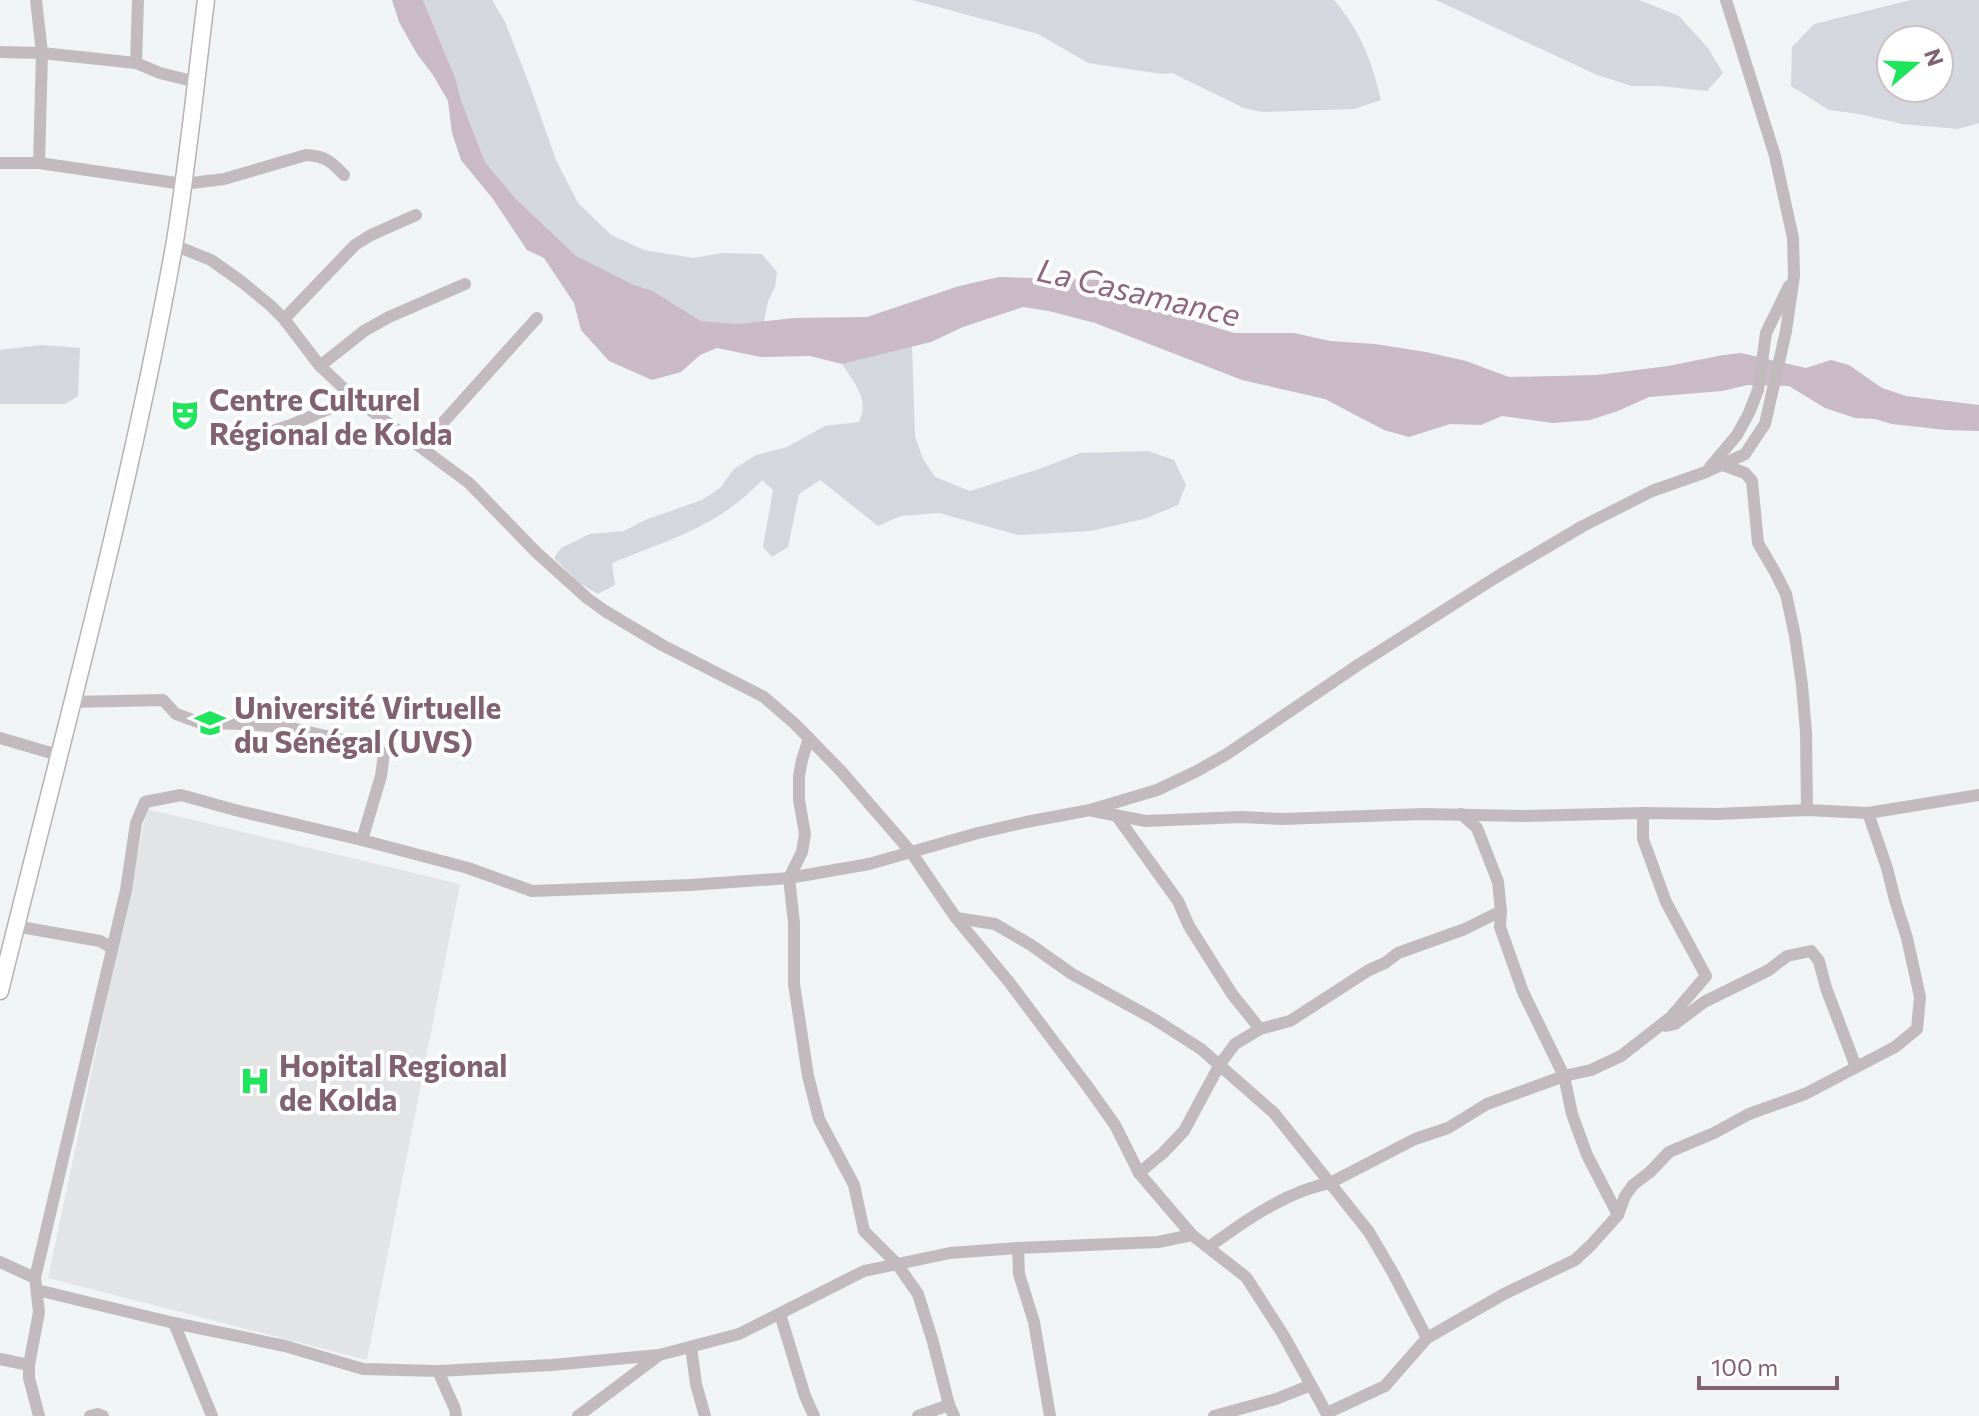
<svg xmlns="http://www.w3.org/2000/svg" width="1979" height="1416" font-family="Commissioner,sans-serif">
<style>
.built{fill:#e3e4e5}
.green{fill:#d4d7de;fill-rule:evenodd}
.water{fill:#cabac5}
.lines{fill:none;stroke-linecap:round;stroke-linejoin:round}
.major-casing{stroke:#b8b0b4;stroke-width:19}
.minor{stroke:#c3babe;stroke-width:12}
.major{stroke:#fff;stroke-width:16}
.labels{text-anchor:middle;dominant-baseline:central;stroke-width:8;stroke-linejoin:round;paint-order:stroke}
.poi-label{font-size:30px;font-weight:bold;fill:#816271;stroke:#fff;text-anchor:start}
.water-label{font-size:32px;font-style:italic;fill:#8d6780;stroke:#fff}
</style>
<rect width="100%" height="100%" fill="#f0f4f4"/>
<path class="built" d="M 147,809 L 460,884 L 367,1360 L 48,1278 Z"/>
<g class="green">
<path d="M 423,0 L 492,0 L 505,22 L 531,89 L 556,160 L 578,203 L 611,235 L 644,250 L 693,258 L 722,253 L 762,254 L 777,272 L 775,287 L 768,301 L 764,322 L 738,324 L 701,321 L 653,291 L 632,284 L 575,256 L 516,199 L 485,162 L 461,100 L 456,80 Z"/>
<path d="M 912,0 L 1334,0 C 1361,32 1372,61 1381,100 L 1354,109 L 1262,112 L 1244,108 L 1172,73 L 1162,74 L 1088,63 L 1038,34 Z"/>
<path d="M 1436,0 L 1639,0 L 1679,16 L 1708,48 L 1723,73 L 1707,91 L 1660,86 L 1632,86 L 1597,75 Z"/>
<path d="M 1911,0 L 1979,0 L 1979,123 L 1958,129 L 1902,124 L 1859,114 L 1829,110 L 1791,86 L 1792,47 L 1814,24 ZM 1891,40 L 1939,40 L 1939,88 L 1891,88 Z"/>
<path d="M 42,345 L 80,348 L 78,396 L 65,404 L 0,404 L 0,350 Z"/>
<path d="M 912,346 L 915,436 L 923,459 L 935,477 L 970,491 L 1042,468 L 1080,453 L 1148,451 L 1174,460 L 1186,485 L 1178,505 L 1144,519 L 1091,531 L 1018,535 L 939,513 L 901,516 L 878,526 L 820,480 L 799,494 L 788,547 L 772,557 L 763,547 L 773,490 L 762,480 C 720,526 668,540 612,563 L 615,585 L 598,594 L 579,583 L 554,558 L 561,548 L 590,534 L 624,531 L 645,520 L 702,500 L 720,488 L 734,469 L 756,455 L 787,447 L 825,426 L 859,422 C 870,399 854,383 842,364 Z"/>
</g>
<path class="water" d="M 392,0 L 423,0 L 456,80 L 461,100 L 485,162 L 516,199 L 576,256 L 632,284 L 653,291 L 701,321 L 738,324 L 794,318 L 867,317 L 959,286 L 999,277 L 1098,280 L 1116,285 L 1154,301 L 1198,322 L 1234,333 L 1294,333 L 1330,341 L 1375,344 L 1426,352 L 1466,361 L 1509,377 L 1597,375 L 1668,366 L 1723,355 L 1741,353 L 1806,368 L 1831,360 L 1849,365 L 1882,388 L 1906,396 L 1979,405 L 1979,431 L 1946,430 L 1892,424 L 1875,419 L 1855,418 L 1825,408 L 1789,386 L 1748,385 L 1722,391 L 1649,397 L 1618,411 L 1590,420 L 1553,423 L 1502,416 L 1481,425 L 1450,424 L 1409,437 L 1384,430 L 1325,399 L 1242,380 L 1095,323 L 1049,311 L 1023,307 L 963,327 L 931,342 L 842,364 L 810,356 L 761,357 L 717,348 L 700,355 L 681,372 L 652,380 L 609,361 L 581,330 L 574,303 L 544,258 L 527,250 L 493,199 L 461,160 L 452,133 L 448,101 L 433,75 L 417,54 L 399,22 Z"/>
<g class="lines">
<g class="major-casing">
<path id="major" d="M 0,991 C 61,743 130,493 175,241 C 188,161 196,80 206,0"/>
</g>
<g class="minor">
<path d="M 36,0 L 42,53 L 39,163"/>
<path d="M 0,52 L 42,53 L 136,63 L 160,73 L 196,82"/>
<path d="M 136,63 L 138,0"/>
<path d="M 0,163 L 39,163 L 183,184 L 224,179 L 306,155 C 325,156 331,161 344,175"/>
<path d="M 174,245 L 211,260 L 242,282 L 271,306 L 284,319 L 320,366 L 354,398 L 469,483 L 536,552 L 587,598 L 605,611 L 662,645 L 764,697 L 795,724 L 840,770 L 911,852 L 956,918 L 1009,982 L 1088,1087 L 1115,1125 L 1139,1173 L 1192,1235 L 1246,1277 L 1284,1336 L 1328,1416"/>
<path d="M 284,319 L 355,245 L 371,235 L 416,215"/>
<path d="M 320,366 L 364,331 L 389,317 L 465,284"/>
<path d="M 229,432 L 251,438 L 291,425 L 354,398"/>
<path d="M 421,447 L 537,318"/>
<path d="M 1720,464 L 1745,473 L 1752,481 L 1758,543 L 1775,572 L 1786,594 L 1795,636 L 1802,685 L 1806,732 L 1807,810"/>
<path d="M 1710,467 L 1737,435 L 1749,413 L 1758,390 L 1766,333 L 1789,286"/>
<path d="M 72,702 L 163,700 L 176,714 L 201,723 L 246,724 L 291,728 L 374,747 L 384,754 L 381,776 L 362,840"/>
<path d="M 0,738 L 58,755"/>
<path d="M 809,738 L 802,760 L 799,776 L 799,800 L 805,834 L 802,852 L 789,878 L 794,923 L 794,984 L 808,1076 L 819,1119 L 854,1185 L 864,1231 L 897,1264 L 918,1294 L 933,1342 L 949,1405 L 954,1416"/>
<path d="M 1093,811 L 1146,821 L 1241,817 L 1282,819 L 1423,814 L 1524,816 L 1643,813 L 1718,814 L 1807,810 L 1868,813 L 1979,795"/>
<path d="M 1116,815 L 1178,901 L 1189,926 L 1232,994 L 1260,1029"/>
<path d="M 956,918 L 995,924 L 1031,945 L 1072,974 L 1154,1019 L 1201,1049 L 1274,1113 L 1369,1232 L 1393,1273 L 1427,1338"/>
<path d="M 15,926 L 100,941 L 112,948"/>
<path d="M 1666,1026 L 1675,1024 L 1704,1002 L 1769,970 L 1787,956 L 1811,951 L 1819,961 L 1826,988 L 1856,1067"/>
<path d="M 1139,1173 L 1163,1153 L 1184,1131 L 1220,1064 L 1235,1044 L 1260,1029 L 1290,1021 L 1369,970 L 1385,963 L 1398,953 L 1465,929 L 1501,911"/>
<path d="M 1618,1215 L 1625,1196 L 1633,1185 L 1650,1172 L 1669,1152 L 1714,1133 L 1749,1114 L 1805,1094 L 1895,1047 L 1917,1029 L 1920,997 L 1907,938 L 1895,900 L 1887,868 L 1868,813"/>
<path d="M 1209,1247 C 1243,1222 1287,1191 1330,1183 L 1415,1139 L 1448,1128 L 1487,1104 L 1564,1076 L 1591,1070 L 1621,1056 L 1671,1017 L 1706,976 L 1666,902 L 1643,839 L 1643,813"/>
<path d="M 1018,1248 L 1019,1274 L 1034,1322 L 1050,1416"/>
<path d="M 0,1262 L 35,1278"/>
<path d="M 37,1290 L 174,1323 L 285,1346 L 363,1369 L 438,1371 L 552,1365 L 659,1355 L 739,1334 L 864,1271 L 950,1253 L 1018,1248 L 1158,1242 L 1192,1235"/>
<path d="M 780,1314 L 805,1396 L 814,1416"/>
<path d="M 174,1323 L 212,1416"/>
<path d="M 691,1347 L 696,1384 L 705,1416"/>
<path d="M 0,1359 L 29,1365"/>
<path d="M 438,1371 L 455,1409 L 456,1416"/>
<path d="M 1327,1413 L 1385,1386 L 1427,1338 L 1504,1294 L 1575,1260 L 1591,1245 L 1618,1215 L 1587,1155 L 1572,1114 L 1564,1076 L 1523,992 L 1500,927 L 1501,911 L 1498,882 L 1477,828 L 1461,814"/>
<path d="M 39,1416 L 29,1378 L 29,1365 L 39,1312 L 35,1278 L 126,890 L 136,823 L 145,802 L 181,795 L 235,810 L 362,840 L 468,868 L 532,891 L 559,890 L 690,885 L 789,878 L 869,864 L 978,833 L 1026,822 L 1090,810 L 1157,790 L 1195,772 L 1227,754 L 1358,665 L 1498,576 L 1583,526 L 1652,491 L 1706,472 L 1745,454 L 1765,424 L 1786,331 L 1794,276 L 1793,238 L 1775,156 L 1726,0"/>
<path d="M 90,1416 L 98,1414 L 103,1416"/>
<path d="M 578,1416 L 658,1356"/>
<path d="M 918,1416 L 949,1405"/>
<path d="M 1214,1416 L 1276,1399 L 1311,1385"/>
</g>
<use href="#major" class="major"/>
</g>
<defs>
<g id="theatre-bare" transform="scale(2.4)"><path d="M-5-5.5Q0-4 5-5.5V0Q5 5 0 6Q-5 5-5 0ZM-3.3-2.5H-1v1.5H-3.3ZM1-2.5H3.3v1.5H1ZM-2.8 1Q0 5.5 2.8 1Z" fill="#1ee55c" stroke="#fff" stroke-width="2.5" paint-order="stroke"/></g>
<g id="university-bare" transform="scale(2.4)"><path d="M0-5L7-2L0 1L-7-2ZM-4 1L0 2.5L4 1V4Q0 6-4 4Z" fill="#1ee55c" stroke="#fff" stroke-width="2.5" paint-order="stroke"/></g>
<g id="hospital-bare" transform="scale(2.4)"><path d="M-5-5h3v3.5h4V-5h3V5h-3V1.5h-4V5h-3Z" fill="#1ee55c" stroke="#fff" stroke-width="2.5" paint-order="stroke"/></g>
</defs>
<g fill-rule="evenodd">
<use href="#theatre-bare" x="185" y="415"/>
<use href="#university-bare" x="210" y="723"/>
<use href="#hospital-bare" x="255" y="1081"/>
</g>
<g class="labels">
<g class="poi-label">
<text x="209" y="398">Centre Culturel<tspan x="209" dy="34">Régional de Kolda</tspan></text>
<text x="234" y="706">Université Virtuelle<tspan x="234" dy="34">du Sénégal (UVS)</tspan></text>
<text x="279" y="1064">Hopital Regional<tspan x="279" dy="34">de Kolda</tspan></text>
</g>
<g class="water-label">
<text transform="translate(1139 291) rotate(13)">La Casamance</text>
</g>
</g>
<g transform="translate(1915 64) rotate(71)"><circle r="38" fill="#ffffff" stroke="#cdc0c6" stroke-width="2"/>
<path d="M0-6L14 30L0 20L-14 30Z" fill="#1ee55c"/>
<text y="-12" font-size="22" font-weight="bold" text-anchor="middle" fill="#816271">N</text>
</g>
<path d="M1699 1376v12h138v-12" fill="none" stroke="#816271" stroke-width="4"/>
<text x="1711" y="1376" font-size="24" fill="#816271" stroke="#ffffff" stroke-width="6" paint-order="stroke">100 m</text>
</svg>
